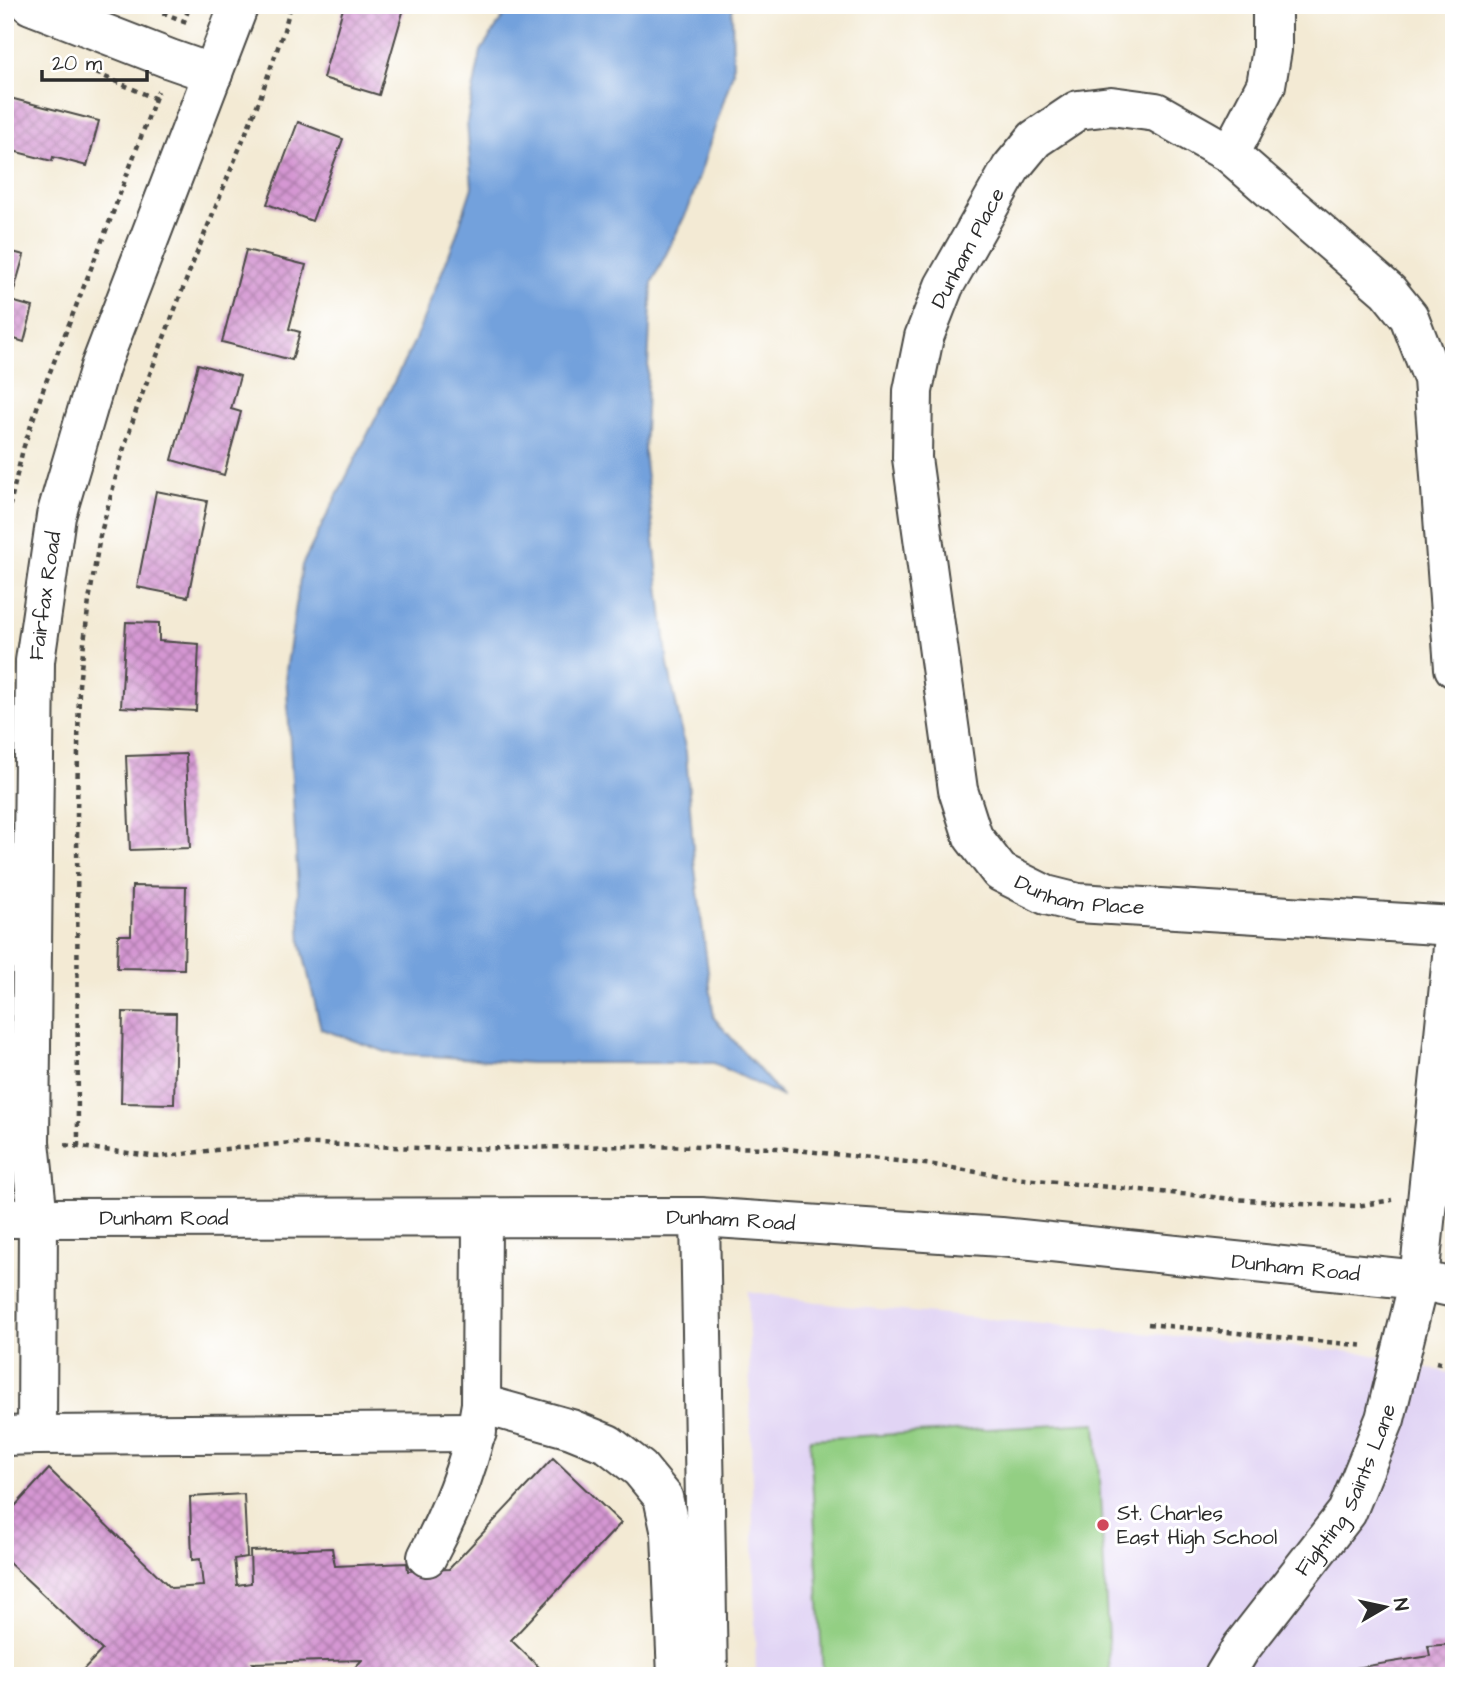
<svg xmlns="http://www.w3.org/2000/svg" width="1459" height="1681" font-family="'Architects Daughter',sans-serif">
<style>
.built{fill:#e1d4f4}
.green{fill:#93cf83;stroke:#5f7d57;stroke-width:2}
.water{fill:#73a1dc;stroke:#4f6684;stroke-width:2}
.building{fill:url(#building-cross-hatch)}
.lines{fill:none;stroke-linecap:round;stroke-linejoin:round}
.minor-casing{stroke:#494844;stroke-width:42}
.path{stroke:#494844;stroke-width:4.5;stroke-dasharray:5 5;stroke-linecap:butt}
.minor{stroke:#fff;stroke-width:38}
.poi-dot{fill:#d1495b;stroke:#fff;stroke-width:2.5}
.labels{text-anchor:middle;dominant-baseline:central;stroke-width:6;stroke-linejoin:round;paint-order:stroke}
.street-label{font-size:21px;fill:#2b2b2b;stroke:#fff}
.poi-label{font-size:21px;fill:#2b2b2b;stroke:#fff;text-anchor:start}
</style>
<defs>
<pattern id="building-cross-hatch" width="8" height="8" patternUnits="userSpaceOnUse" patternTransform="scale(1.75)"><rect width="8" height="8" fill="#d597d3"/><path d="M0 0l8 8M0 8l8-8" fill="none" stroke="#ad7bab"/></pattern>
</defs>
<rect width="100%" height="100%" fill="#fff"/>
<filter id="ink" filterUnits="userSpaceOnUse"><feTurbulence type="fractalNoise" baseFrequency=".0143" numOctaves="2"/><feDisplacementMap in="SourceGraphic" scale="14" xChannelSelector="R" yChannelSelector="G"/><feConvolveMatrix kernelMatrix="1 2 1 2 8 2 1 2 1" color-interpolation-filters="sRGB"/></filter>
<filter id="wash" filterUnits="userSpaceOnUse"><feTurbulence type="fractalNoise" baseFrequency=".00686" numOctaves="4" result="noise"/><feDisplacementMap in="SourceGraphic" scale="28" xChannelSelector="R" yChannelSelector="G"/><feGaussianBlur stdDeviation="1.57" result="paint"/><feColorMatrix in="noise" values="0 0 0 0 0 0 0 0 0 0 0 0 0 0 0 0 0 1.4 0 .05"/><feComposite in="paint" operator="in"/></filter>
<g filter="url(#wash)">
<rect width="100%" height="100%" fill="#f3ead4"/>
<path class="built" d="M 748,1291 L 835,1305 L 1364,1353 L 1454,1374 L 1454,1676 L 756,1676 Z"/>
<path class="green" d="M 1096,1423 L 1110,1676 L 823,1676 L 810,1439 Z"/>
<path class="water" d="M 511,5 L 732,5 L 733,72 L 689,207 L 652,283 L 644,452 L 668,665 L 686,752 L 694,861 L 714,1018 L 783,1097 L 714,1063 L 531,1063 L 389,1053 L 321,1029 L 301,944 L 286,671 L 302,565 L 414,342 L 455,239 L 472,187 L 467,122 L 481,51 Z"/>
<g id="blocks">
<g class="building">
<path d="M 344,5 L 405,5 L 379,95 L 323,78 Z"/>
<path d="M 6,97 L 99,121 L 87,166 L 53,157 L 52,161 L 5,149 Z"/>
<path d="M 298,122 L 343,139 L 312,221 L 267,204 Z"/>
<path d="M 5,250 L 24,255 L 11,301 L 33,307 L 24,342 L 5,336 Z"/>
<path d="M 246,250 L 306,265 L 289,329 L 300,332 L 292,360 L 222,342 Z"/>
<path d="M 198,364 L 240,376 L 231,409 L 241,412 L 224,475 L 172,460 Z"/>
<path d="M 156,491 L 207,501 L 188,597 L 137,587 Z"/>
<path d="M 126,622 L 159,623 L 159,641 L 199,644 L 196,711 L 121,707 Z"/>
<path d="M 186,754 L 190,848 L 130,850 L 126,756 Z"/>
<path d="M 132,886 L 186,887 L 184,969 L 117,968 L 118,935 L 131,935 Z"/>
<path d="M 123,1012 L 176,1013 L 174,1104 L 121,1103 Z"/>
<path d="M 553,1458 L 621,1523 L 511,1640 L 548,1676 L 347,1676 L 362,1660 L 253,1663 L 266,1676 L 77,1676 L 102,1650 L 5,1559 L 5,1517 L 49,1469 L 171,1588 L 203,1586 L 200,1559 L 192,1560 L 190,1497 L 244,1494 L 247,1557 L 234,1559 L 237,1585 L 251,1583 L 250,1551 L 332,1548 L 335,1566 L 407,1563 L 408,1571 L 449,1569 Z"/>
<path d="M 1454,1644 L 1454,1676 L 1356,1676 L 1355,1668 L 1430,1656 L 1428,1646 Z"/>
</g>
</g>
</g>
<g filter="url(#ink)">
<use href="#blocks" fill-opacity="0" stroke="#494844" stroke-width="2"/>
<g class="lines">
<g class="minor-casing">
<g id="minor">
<path d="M 31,5 L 170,59 L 213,74"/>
<path d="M 239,5 L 100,367 L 56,516 L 35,661 L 30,1142 L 38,1218 L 37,1435 L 477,1432"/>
<path d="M 1230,154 L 1266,85 L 1272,50 L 1272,5"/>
<path id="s1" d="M 1454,668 L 1433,379 L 1409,317 L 1388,291 L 1230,154 L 1156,112 L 1111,106 L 1078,110 L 1035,139 L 1011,168 L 944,286 L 924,337 L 913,391 L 912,458 L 958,790 L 973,837 L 1000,872 L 1046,895 L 1078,903 L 1454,926"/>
<path d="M 700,1217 L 708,1676"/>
<path id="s2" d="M 5,1218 L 700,1217 L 1001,1237 L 1419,1280 L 1454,1288"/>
<path d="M 481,1404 L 571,1429 L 608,1444 L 640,1469 L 663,1497 L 671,1534 L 677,1676"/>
<path d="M 5,1436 L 37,1435"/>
<path d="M 427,1557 C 452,1510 473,1457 481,1404 L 482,1218"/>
<path id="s3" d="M 1224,1676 L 1241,1648 L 1347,1512 L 1385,1419 L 1419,1280 L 1454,937"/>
</g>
</g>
<g class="path">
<path d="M 144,5 L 186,22"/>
<path d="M 183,24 L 190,5"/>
<path d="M 96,73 L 156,99"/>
<path d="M 5,526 L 23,449 L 44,387 L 111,218 L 158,91"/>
<path d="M 65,1145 L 159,1157 L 215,1150 L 291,1143 L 445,1149 L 634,1146 L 778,1148 L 934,1165 L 1014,1178 L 1234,1199 L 1300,1204 L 1357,1206 L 1392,1200"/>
<path d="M 78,1147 L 77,815 L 79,685 L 89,601 L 100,536 L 123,451 L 138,405 L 194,260 L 260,98 L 284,30 L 291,5"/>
<path d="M 1148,1324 L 1366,1346"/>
<path d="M 1436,1362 L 1454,1366"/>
</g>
<use href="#minor" class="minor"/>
</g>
</g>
<circle class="poi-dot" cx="1103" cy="1525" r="7"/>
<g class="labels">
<g class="street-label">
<text transform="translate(968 248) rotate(-62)">Dunham Place</text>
<text transform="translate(45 596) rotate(-82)">Fairfax Road</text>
<text stroke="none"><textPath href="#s1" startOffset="1678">Dunham Place</textPath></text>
<text stroke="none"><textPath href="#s2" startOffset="159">Dunham Road</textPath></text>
<text stroke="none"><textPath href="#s2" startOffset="726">Dunham Road</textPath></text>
<text stroke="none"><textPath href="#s2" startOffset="1293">Dunham Road</textPath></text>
<text stroke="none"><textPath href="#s3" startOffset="224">Fighting Saints Lane</textPath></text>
</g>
<g class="poi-label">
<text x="1117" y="1513">St. Charles<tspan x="1117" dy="24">East High School</tspan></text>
</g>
</g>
<rect width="1459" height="1681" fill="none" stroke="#fff" stroke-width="28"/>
<g transform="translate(1385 1607) rotate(81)" stroke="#ffffff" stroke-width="5" paint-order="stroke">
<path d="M0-5L12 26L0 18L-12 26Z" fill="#2b2b2b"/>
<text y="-10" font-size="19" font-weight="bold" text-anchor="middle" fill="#2b2b2b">N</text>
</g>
<path d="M42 70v10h105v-10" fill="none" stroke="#2b2b2b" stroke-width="3.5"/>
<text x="52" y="70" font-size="21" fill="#2b2b2b" stroke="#ffffff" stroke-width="5" paint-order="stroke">20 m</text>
</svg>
